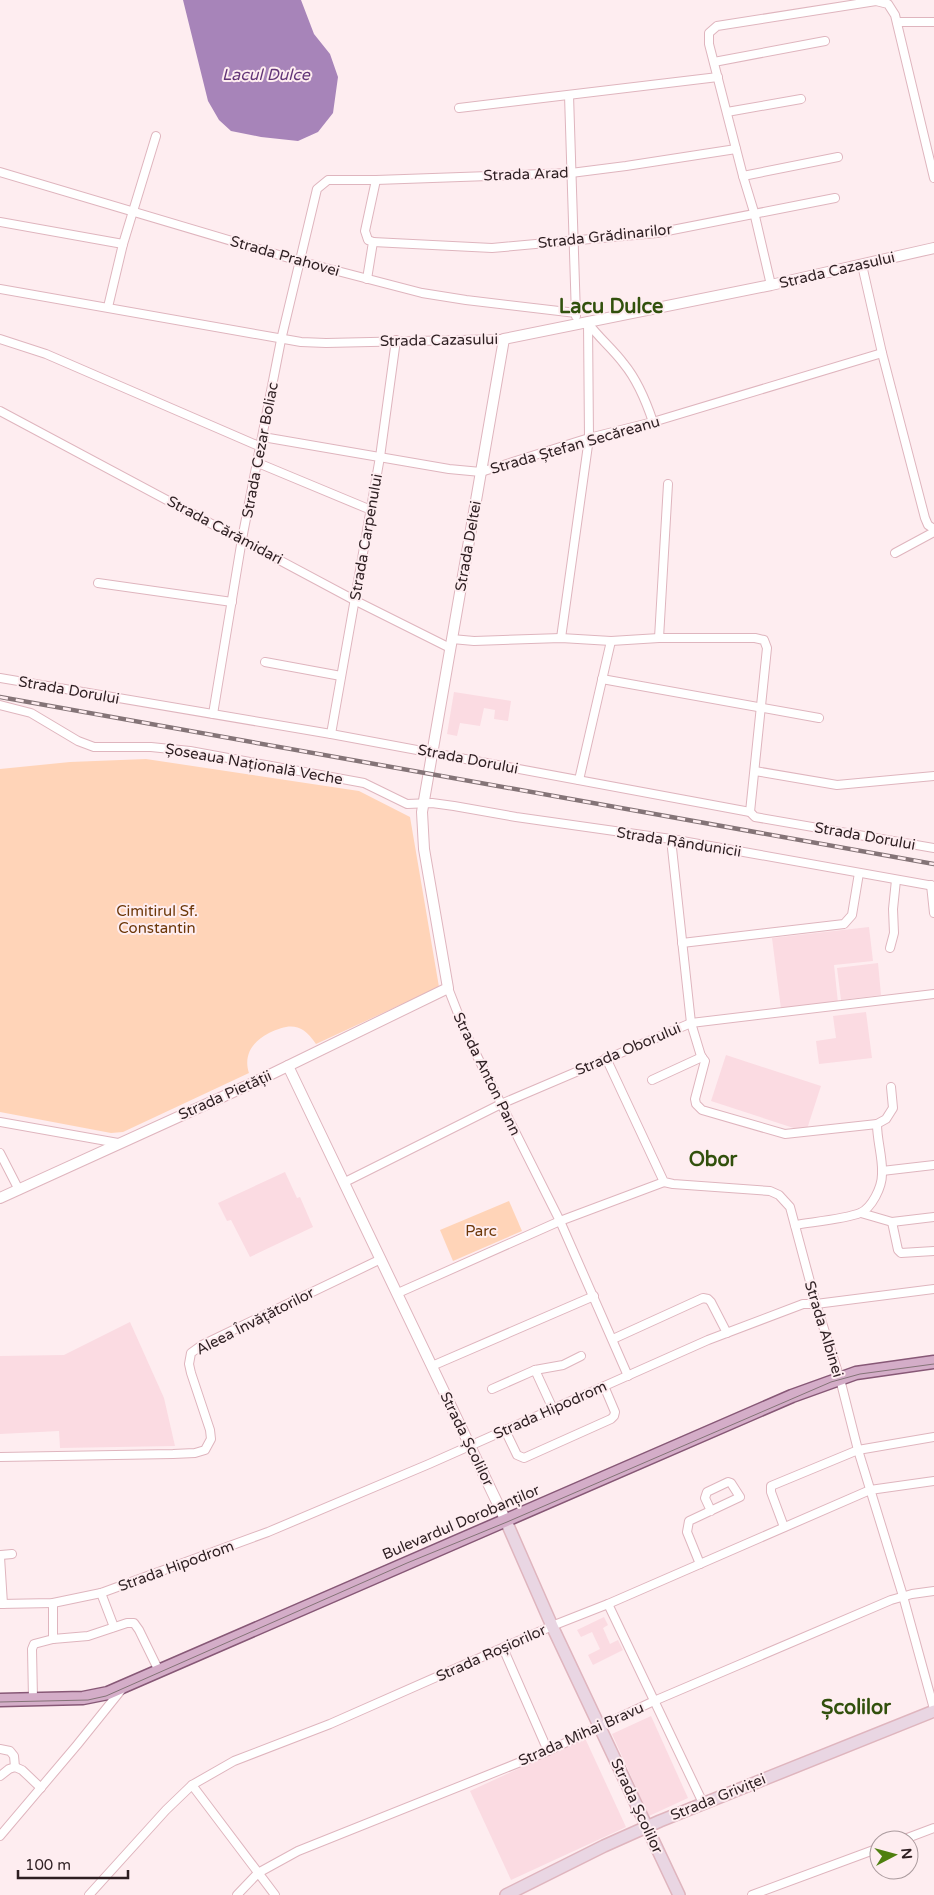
<svg xmlns="http://www.w3.org/2000/svg" width="934" height="1895" font-family="'Varela Round',sans-serif">
<style>
.built{fill:#fbdbe2}
.green{fill:#ffd4b8}
.water{fill:#a784b9}
.lines{fill:none;stroke-linecap:round;stroke-linejoin:round}
.minor-casing{stroke:#dfb5be;stroke-width:10}
.tertiary-casing{stroke:#dfb5be;stroke-width:12}
.secondary-casing{stroke:#dfb5be;stroke-width:14}
.primary-casing{stroke:#875876;stroke-width:15}
.minor{stroke:#fff;stroke-width:8}
.tertiary{stroke:#fff;stroke-width:10}
.secondary{stroke:#e9d6e3;stroke-width:11}
.primary{stroke:#d4adc8;stroke-width:12}
.tram{stroke:#847477;stroke-width:1}
.rail-casing{stroke:#847477;stroke-width:4.5}
.rail{stroke:#feedf0;stroke-width:2.5;stroke-dasharray:8;stroke-linecap:butt}
.labels{text-anchor:middle;dominant-baseline:central;stroke-width:4;stroke-linejoin:round;paint-order:stroke}
.street-label{font-size:15px;fill:#2e1f22;stroke:#feedf0}
.park-label{font-size:15px;fill:#6c3708;stroke:#feedf0}
.water-label{font-size:16px;font-style:italic;fill:#623577;stroke:#feedf0}
.district-label{font-size:20px;font-weight:bold;fill:#31500c;stroke:#feedf0}
</style>
<rect width="100%" height="100%" fill="#feedf0"/>
<g class="built">
<path d="M 454,692 L 511,701 L 508,721 L 494,719 L 495,710 L 484,708 L 480,726 L 460,723 L 457,736 L 447,734 Z"/>
<path d="M 869,927 L 873,961 L 834,965 L 838,1003 L 781,1009 L 772,938 Z"/>
<path d="M 878,963 L 881,995 L 841,1000 L 837,968 Z"/>
<path d="M 866,1012 L 872,1058 L 819,1064 L 816,1041 L 836,1038 L 833,1016 Z"/>
<path d="M 726,1055 L 821,1086 L 806,1132 L 711,1101 Z"/>
<path d="M 285,1172 L 297,1198 L 300,1197 L 313,1227 L 250,1257 L 231,1220 L 227,1221 L 218,1203 Z"/>
<path d="M 130,1322 L 164,1398 L 175,1446 L 60,1448 L 59,1431 L 0,1434 L 0,1356 L 64,1355 Z"/>
<path d="M 604,1617 L 608,1625 L 603,1628 L 610,1644 L 618,1640 L 623,1650 L 593,1665 L 588,1655 L 600,1649 L 592,1632 L 581,1637 L 577,1630 Z"/>
<path d="M 651,1716 L 688,1798 L 649,1816 L 612,1734 Z"/>
<path d="M 585,1738 L 626,1827 L 511,1880 L 470,1791 Z"/>
</g>
<g class="green">
<path d="M 146,759 L 359,791 L 410,817 L 439,987 L 316,1044 C 302,1023 290,1023 269,1033 C 253,1041 243,1055 249,1073 L 123,1132 L 111,1133 L 0,1112 L 0,769 L 70,762 Z"/>
<path d="M 509,1201 L 522,1231 L 453,1261 L 440,1230 Z"/>
</g>
<path class="water" d="M 183,0 L 301,0 L 314,34 L 330,54 L 338,77 L 333,113 L 318,132 L 298,141 L 261,137 L 231,131 L 219,120 L 208,101 Z"/>
<g class="lines">
<g class="minor-casing">
<g id="minor">
<path d="M 897,22 L 934,22"/>
<path d="M 714,62 L 825,41"/>
<path d="M 569,95 L 576,316"/>
<path d="M 459,108 L 718,77"/>
<path d="M 727,112 L 801,99"/>
<path d="M 0,172 L 299,261 L 422,293 L 466,300 L 576,313"/>
<path d="M 743,176 L 838,157"/>
<path d="M 0,222 L 123,244"/>
<path d="M 373,242 L 492,248 L 657,233 L 835,198"/>
<path d="M 862,265 L 882,353 L 925,518 L 928,525 L 934,529"/>
<path d="M 367,279 L 373,242 L 368,240 L 365,231 L 376,180"/>
<path d="M 771,285 L 754,212 L 743,176 L 709,44 L 709,33 L 717,26 L 876,1 L 888,4 L 895,15 L 934,178"/>
<path d="M 0,289 L 301,342 L 326,343 L 504,339"/>
<path d="M 108,307 L 123,244 L 156,136"/>
<path d="M 588,323 C 599,338 613,349 624,364 C 638,381 646,401 653,422"/>
<path d="M 0,339 L 46,354 L 261,447"/>
<path d="M 0,411 L 356,601 L 450,648"/>
<path d="M 263,437 L 449,469 L 481,472 L 589,438 L 653,422 L 882,353"/>
<path d="M 258,463 L 371,510"/>
<path d="M 895,553 L 934,532"/>
<path d="M 98,583 L 232,602"/>
<path d="M 561,638 L 589,438 L 588,323"/>
<path d="M 659,638 L 668,484"/>
<path d="M 452,639 L 474,641 L 561,638 L 611,641 L 659,638 L 755,638 L 764,640 L 767,648 L 750,812"/>
<path d="M 265,662 L 341,676"/>
<path d="M 0,678 L 331,734 L 750,812 L 755,817 L 934,848"/>
<path d="M 602,679 L 819,718"/>
<path d="M 0,705 L 31,713 L 78,741 L 94,747 L 151,747 L 190,751 L 364,783 L 407,804 L 432,803 L 454,806 L 516,817 L 671,839 L 934,886"/>
<path d="M 213,714 L 242,539 L 281,340 L 317,189 L 328,180 L 376,180 L 571,173 L 626,166 L 736,149"/>
<path d="M 331,734 L 380,457 L 396,340"/>
<path d="M 755,771 L 837,785 L 934,776"/>
<path d="M 579,780 L 611,641"/>
<path d="M 671,839 L 691,1023 L 701,1056 L 705,1061 L 695,1099 L 696,1104 L 702,1110 L 785,1134 L 877,1124 C 877,1141 883,1158 882,1174 C 882,1187 872,1208 860,1213 C 845,1219 812,1222 795,1225"/>
<path d="M 931,885 L 934,913"/>
<path d="M 682,943 L 844,924 L 852,915 L 859,873"/>
<path d="M 890,948 L 894,933 L 893,909 L 896,880"/>
<path d="M 448,988 L 466,1034 L 560,1221 L 628,1376"/>
<path d="M 606,1058 L 664,1182 L 673,1184 L 770,1191 L 779,1195 L 790,1207 L 816,1304 L 840,1379 L 858,1450 L 903,1596 L 934,1709"/>
<path d="M 652,1080 L 702,1057"/>
<path d="M 0,1122 L 118,1143"/>
<path d="M 877,1124 L 886,1119 L 893,1108 L 891,1087"/>
<path d="M 0,1153 L 19,1190"/>
<path d="M 882,1171 L 934,1165"/>
<path d="M 345,1182 L 501,1104 L 691,1023 L 934,994"/>
<path d="M 861,1213 L 892,1222 L 934,1217"/>
<path d="M 892,1222 L 898,1250 L 901,1253 L 934,1251"/>
<path d="M 398,1293 L 560,1221 L 664,1182"/>
<path d="M 613,1339 L 703,1298 L 708,1299 L 711,1302 L 727,1333"/>
<path d="M 432,1366 L 594,1296"/>
<path d="M 535,1370 L 553,1409"/>
<path d="M 492,1389 L 535,1370 L 563,1365 L 581,1356"/>
<path d="M 505,1430 L 517,1455 L 524,1458 L 611,1419 L 614,1416 L 615,1412 L 604,1386"/>
<path d="M 0,1457 L 173,1454 L 195,1453 L 205,1450 L 211,1439 L 210,1430 L 191,1373 L 189,1364 L 191,1353 L 202,1345 L 381,1259"/>
<path d="M 784,1527 L 771,1492 L 771,1486 L 858,1450 L 934,1437"/>
<path d="M 700,1564 L 687,1532 L 689,1521 L 740,1497 L 731,1483 L 728,1482 L 707,1492 L 705,1498 L 711,1511"/>
<path d="M 101,1593 L 114,1627"/>
<path d="M 0,1604 L 53,1603 L 101,1593 L 268,1532 L 429,1464 L 708,1340 L 803,1304 L 816,1304 L 934,1289"/>
<path d="M 3,1604 L 0,1557 L 1,1555 L 12,1554"/>
<path d="M 608,1604 L 703,1803"/>
<path d="M 53,1639 L 88,1636 L 127,1623 L 134,1623 L 139,1630 L 159,1671"/>
<path d="M 503,1648 L 548,1751"/>
<path d="M 33,1699 L 32,1649 L 34,1644 L 53,1639 L 53,1603"/>
<path d="M 0,1749 L 10,1751 L 14,1756 L 15,1767"/>
<path d="M 0,1776 L 9,1769 L 15,1767 L 22,1770 L 41,1788"/>
<path d="M 192,1785 L 275,1895"/>
<path d="M 0,1836 L 77,1745 L 122,1689"/>
<path d="M 902,1840 L 934,1828"/>
<path d="M 89,1895 L 166,1810 L 192,1785 L 234,1761 L 330,1724 L 552,1626 L 608,1604 L 870,1490 L 934,1481"/>
<path d="M 237,1895 L 258,1873 L 298,1851 L 548,1751 L 654,1701 L 891,1600 L 912,1594 L 934,1591"/>
<path d="M 752,1895 L 879,1848"/>
</g>
</g>
<g class="tertiary-casing">
<g id="tertiary">
<path d="M 288,1066 L 506,1521"/>
<path d="M 0,1198 L 255,1082 L 448,988 L 424,849 L 422,812 L 504,339 L 771,285 L 934,248"/>
</g>
</g>
<g class="secondary-casing">
<g id="secondary">
<path d="M 506,1521 L 552,1626 L 679,1895"/>
<path d="M 506,1895 L 604,1846 L 660,1821 L 934,1711"/>
</g>
</g>
<g class="primary-casing">
<path id="primary" d="M 0,1700 L 83,1698 L 108,1693 L 792,1396 L 856,1373 L 934,1362"/>
</g>
<use href="#minor" class="minor"/>
<use href="#tertiary" class="tertiary"/>
<use href="#secondary" class="secondary"/>
<use href="#primary" class="primary"/>
<path class="tram" d="M 0,1702 L 88,1700 L 106,1696 L 407,1563 L 507,1522 L 831,1382 L 860,1374 L 934,1364"/>
<g class="rail-casing">
<path id="rail" d="M 0,697 L 934,864"/>
</g>
<use href="#rail" class="rail"/>
</g>
<g class="labels">
<g class="street-label">
<text transform="translate(526 174) rotate(-2)">Strada Arad</text>
<text transform="translate(605 236) rotate(-6)">Strada Grădinarilor</text>
<text transform="translate(285 256) rotate(16)">Strada Prahovei</text>
<text transform="translate(837 270) rotate(-13)">Strada Cazasului</text>
<text transform="translate(439 340) rotate(-1)">Strada Cazasului</text>
<text transform="translate(575 445) rotate(-16)">Strada Ștefan Secăreanu</text>
<text transform="translate(260 450) rotate(-79)">Strada Cezar Boliac</text>
<text transform="translate(225 530) rotate(28)">Strada Cărămidari</text>
<text transform="translate(366 537) rotate(-80)">Strada Carpenului</text>
<text transform="translate(468 546) rotate(-80)">Strada Deltei</text>
<text transform="translate(69 690) rotate(10)">Strada Dorului</text>
<text transform="translate(468 759) rotate(11)">Strada Dorului</text>
<text transform="translate(254 764) rotate(10)">Șoseaua Națională Veche</text>
<text transform="translate(865 836) rotate(10)">Strada Dorului</text>
<text transform="translate(679 842) rotate(9)">Strada Rândunicii</text>
<text transform="translate(628 1049) rotate(-23)">Strada Oborului</text>
<text transform="translate(487 1074) rotate(64)">Strada Anton Pann</text>
<text transform="translate(225 1095) rotate(-24)">Strada Pietății</text>
<text transform="translate(255 1321) rotate(-27)">Aleea Învățătorilor</text>
<text transform="translate(824 1329) rotate(73)">Strada Albinei</text>
<text transform="translate(550 1410) rotate(-24)">Strada Hipodrom</text>
<text transform="translate(467 1439) rotate(64)">Strada Școlilor</text>
<text transform="translate(461 1522) rotate(-23)">Bulevardul Dorobanților</text>
<text transform="translate(176 1566) rotate(-20)">Strada Hipodrom</text>
<text transform="translate(491 1653) rotate(-24)">Strada Roșiorilor</text>
<text transform="translate(581 1734) rotate(-24)">Strada Mihai Bravu</text>
<text transform="translate(718 1797) rotate(-22)">Strada Griviței</text>
<text transform="translate(637 1806) rotate(65)">Strada Școlilor</text>
</g>
<g class="park-label">
<text x="157" y="911">Cimitirul Sf.<tspan x="157" dy="17">Constantin</tspan></text>
<text x="481" y="1231">Parc</text>
</g>
<g class="water-label">
<text x="266" y="75">Lacul Dulce</text>
</g>
<g class="district-label">
<text x="611" y="307">Lacu Dulce</text>
<text x="713" y="1160">Obor</text>
<text x="856" y="1708">Școlilor</text>
</g>
</g>
<g transform="translate(894 1855) rotate(84)"><circle r="24" fill="#feedf0" stroke="#ab9b9e"/>
<path d="M0-4L9 19L0 12L-9 19Z" fill="#4f800f"/>
<text y="-8" font-size="14" font-weight="bold" text-anchor="middle" fill="#2e1f22">N</text>
</g>
<path d="M18 1870v8h110v-8" fill="none" stroke="#2e1f22" stroke-width="2.5"/>
<text x="25" y="1870" font-size="15" fill="#2e1f22" stroke="#feedf0" stroke-width="4" paint-order="stroke">100 m</text>
</svg>
